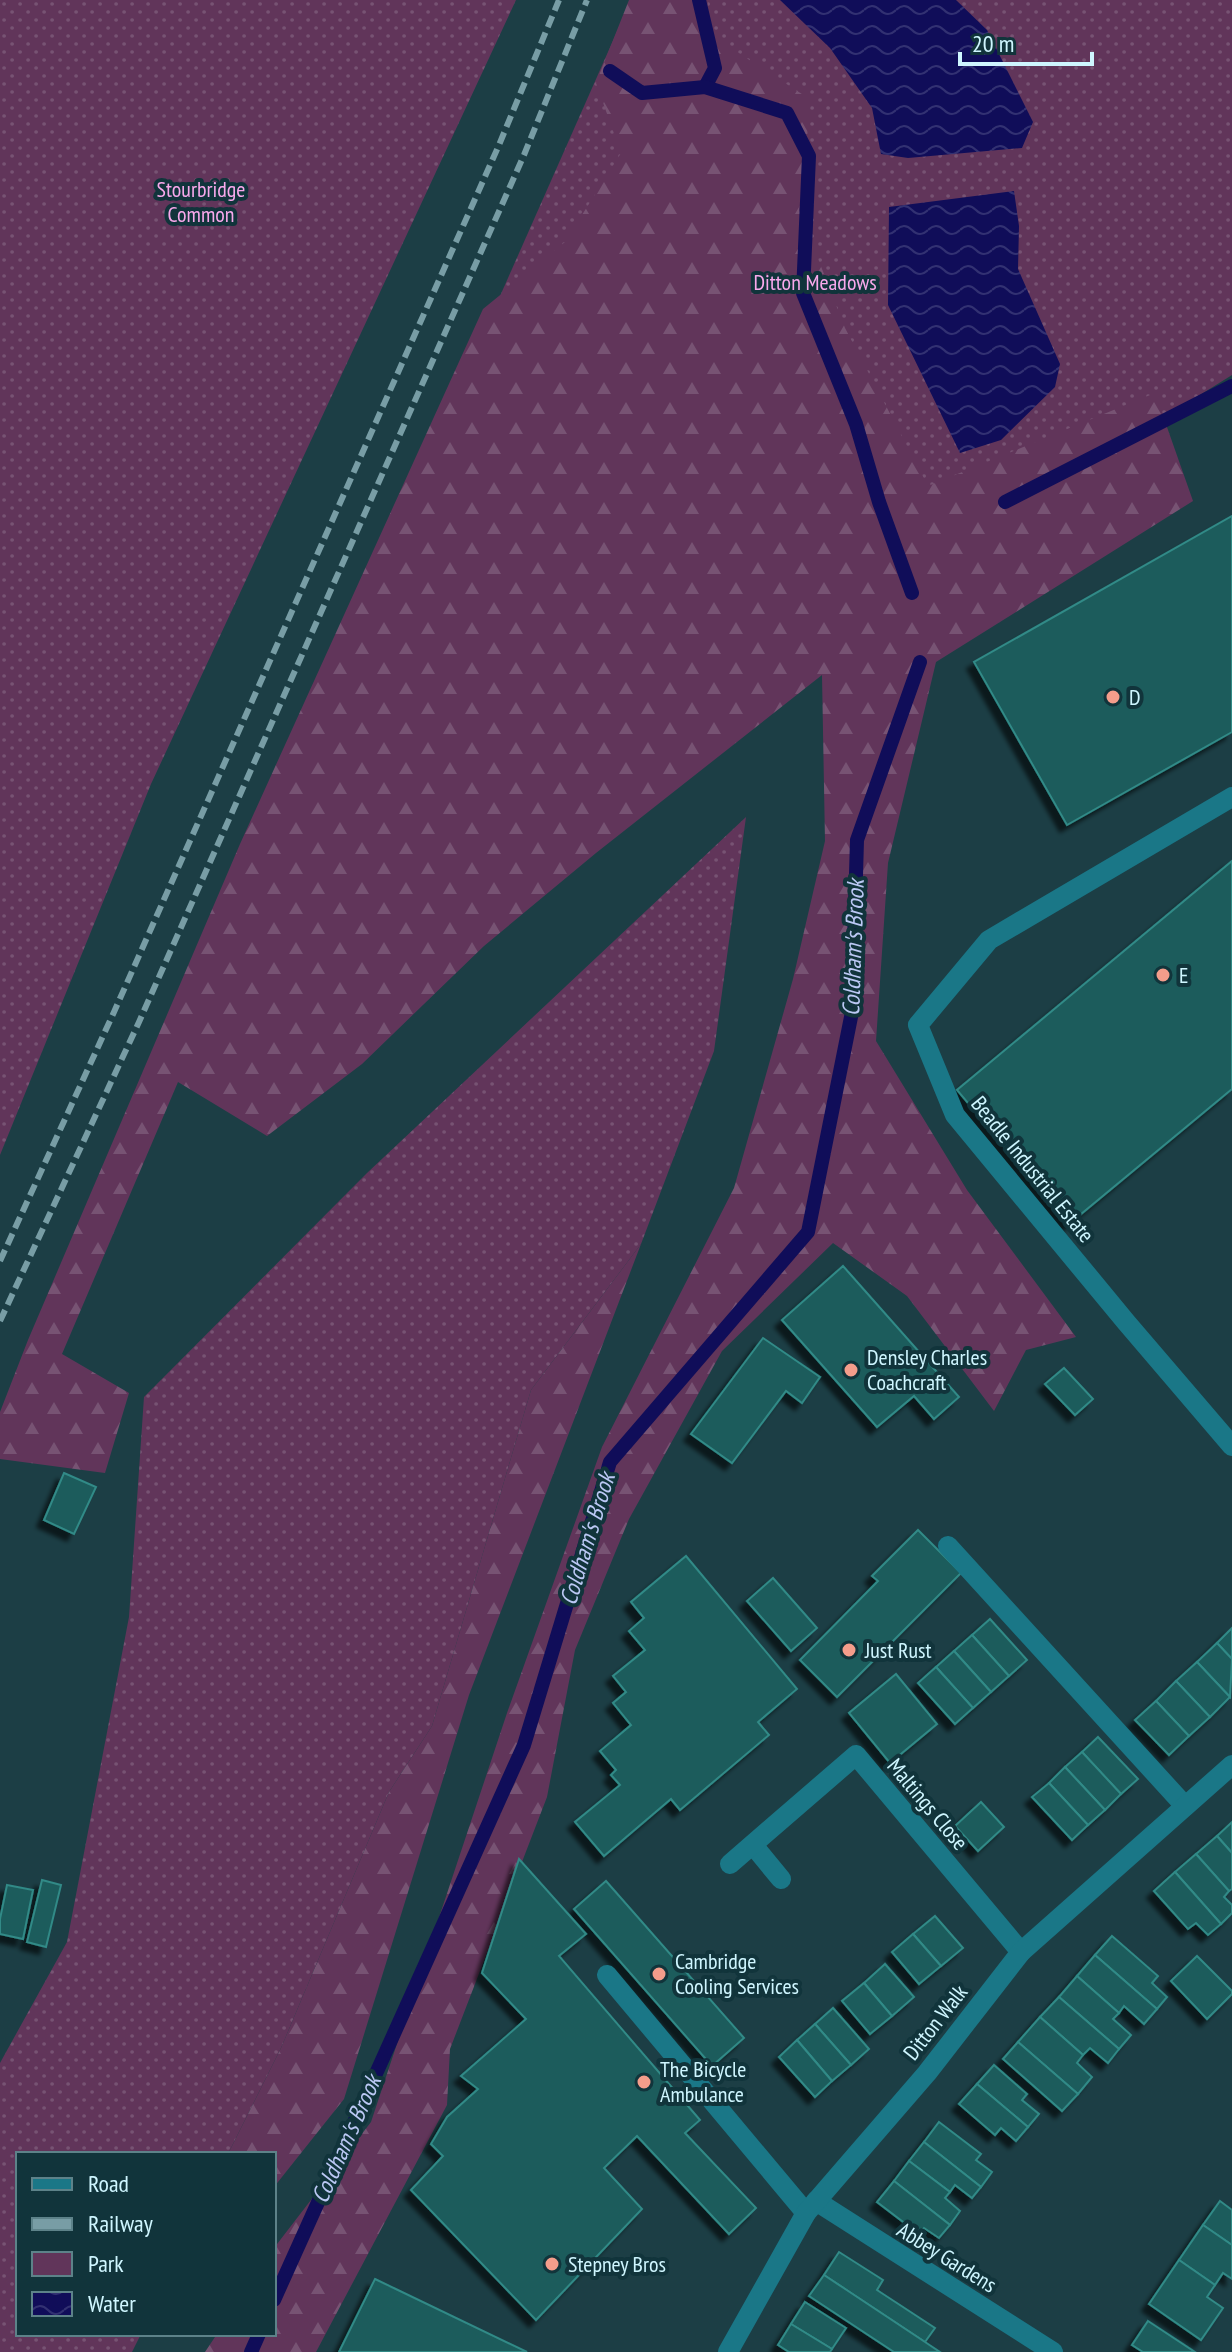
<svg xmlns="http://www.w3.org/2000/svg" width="1232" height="2352" font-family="'PT Sans Narrow',sans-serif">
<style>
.green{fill:url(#green-dots)}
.forest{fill:url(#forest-firs)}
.water{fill:url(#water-waves)}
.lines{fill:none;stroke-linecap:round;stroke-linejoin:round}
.stream{stroke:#100d59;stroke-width:14}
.building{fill:#1e5c5b;stroke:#308a87;stroke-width:2;filter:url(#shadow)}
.minor{stroke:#1a7787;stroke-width:20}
.rail{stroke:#789da5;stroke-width:6;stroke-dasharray:12 6;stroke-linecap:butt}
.poi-dot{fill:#f49d8b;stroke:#11343b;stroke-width:3}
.labels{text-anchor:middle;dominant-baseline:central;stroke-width:8;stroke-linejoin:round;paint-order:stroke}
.park-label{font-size:22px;fill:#f9a9ec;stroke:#11343b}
.poi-label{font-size:22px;fill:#cff6ff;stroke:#11343b;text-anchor:start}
.street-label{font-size:22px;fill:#cff6ff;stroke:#11343b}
.water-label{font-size:24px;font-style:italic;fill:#bbc8f4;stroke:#11343b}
</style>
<defs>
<pattern id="green-dots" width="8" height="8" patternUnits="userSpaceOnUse" patternTransform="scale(2)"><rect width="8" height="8" fill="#61355a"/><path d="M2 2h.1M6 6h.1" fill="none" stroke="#775373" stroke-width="1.8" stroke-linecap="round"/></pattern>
<pattern id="forest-firs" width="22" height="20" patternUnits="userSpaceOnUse" patternTransform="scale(2)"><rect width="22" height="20" fill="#61355a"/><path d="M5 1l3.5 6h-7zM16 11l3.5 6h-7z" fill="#775373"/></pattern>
<pattern id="water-waves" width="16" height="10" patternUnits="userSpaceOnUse" patternTransform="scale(2)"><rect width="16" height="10" fill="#100d59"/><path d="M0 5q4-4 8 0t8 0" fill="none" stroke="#323172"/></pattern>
<filter id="shadow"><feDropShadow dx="-7" dy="7" stdDeviation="2" flood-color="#0009"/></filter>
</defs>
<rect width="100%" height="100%" fill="#1c3e45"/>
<g class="green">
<path d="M 0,0 L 516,0 L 151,784 L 0,1155 Z"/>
<path d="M 631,0 L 1232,0 L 1232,375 L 1089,464 L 305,737 Z"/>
<path d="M 746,817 L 714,1051 L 641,1244 L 531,1390 L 432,1726 L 389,1792 L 281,2048 L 228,2154 L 18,2154 L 18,2334 L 141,2334 L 132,2352 L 0,2352 L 0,2063 L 67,1942 L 129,1617 L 144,1397 L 367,1173 Z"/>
</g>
<g class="forest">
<path d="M 629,0 L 708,0 L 705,31 L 811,100 L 799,210 L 845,328 L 928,486 L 1155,393 L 1193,501 L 936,662 L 888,863 L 876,1041 L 967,1190 L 1076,1337 L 1026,1350 L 994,1411 L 907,1296 L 833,1243 L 722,1351 L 629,1519 L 575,1650 L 547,1797 L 450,2049 L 447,2105 L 316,2352 L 205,2352 L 217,2334 L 274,2334 L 274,2248 L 371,2122 L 507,1713 L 602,1447 L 734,1188 L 793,979 L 825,841 L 822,675 L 596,853 L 484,946 L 362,1064 L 267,1136 L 178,1082 L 62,1354 L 129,1393 L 105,1473 L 0,1459 L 0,1412 L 28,1340 L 240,844 L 483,309 L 565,242 L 621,153 L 596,83 Z"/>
<path d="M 641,1244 L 469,1695 L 344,2099 L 274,2187 L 274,2154 L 228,2154 L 281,2048 L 389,1792 L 432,1726 L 531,1390 Z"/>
</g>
<g class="water">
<path d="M 780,0 L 956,0 L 987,30 L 1033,122 L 1022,148 L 908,158 L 881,154 L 872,108 L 830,48 Z"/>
<path d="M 1014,191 L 1019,226 L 1018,269 L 1060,364 L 1055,387 L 1001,440 L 960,453 L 888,305 L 889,207 Z"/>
</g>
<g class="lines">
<g class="stream">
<path d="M 699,0 L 715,68 L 705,87"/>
<path d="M 610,71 L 642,93 L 705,87 L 787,113 L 809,156 L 803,293 L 856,424 L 879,502 L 912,593"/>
<path d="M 1005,502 L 1232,386"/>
<path d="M 274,2300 L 524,1745 L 610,1462 L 808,1232 L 852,1012 L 857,840 L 920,662"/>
<path d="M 251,2352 L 259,2334"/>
</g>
</g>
<g class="building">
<path d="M 1232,516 L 1232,732 L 1067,825 L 974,662 Z"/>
<path d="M 1232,861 L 1232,1089 L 1069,1224 L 957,1090 Z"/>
<path d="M 843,1266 L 959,1397 L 934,1419 L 914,1396 L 877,1427 L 782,1320 Z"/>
<path d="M 763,1338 L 820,1377 L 802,1403 L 786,1391 L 732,1463 L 691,1434 Z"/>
<path d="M 1064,1368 L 1093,1399 L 1075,1415 L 1045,1384 Z"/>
<path d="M 64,1473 L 96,1487 L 74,1534 L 44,1520 Z"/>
<path d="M 918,1530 L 961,1573 L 837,1697 L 800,1660 L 878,1581 L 872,1576 Z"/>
<path d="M 686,1556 L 797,1689 L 758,1722 L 769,1735 L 680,1810 L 671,1799 L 604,1856 L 575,1822 L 620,1785 L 611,1775 L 616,1770 L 600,1751 L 631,1725 L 613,1703 L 626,1692 L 613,1676 L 645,1650 L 629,1631 L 644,1618 L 631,1602 Z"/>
<path d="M 773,1578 L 817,1628 L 791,1651 L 747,1601 Z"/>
<path d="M 990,1619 L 1027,1660 L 1009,1676 L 972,1635 Z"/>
<path d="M 1232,1628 L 1232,1659 L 1217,1643 Z"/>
<path d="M 972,1635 L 1009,1676 L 991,1692 L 954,1651 Z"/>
<path d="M 1217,1643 L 1232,1659 L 1230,1697 L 1197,1662 Z"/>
<path d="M 954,1651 L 991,1692 L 973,1708 L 936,1667 Z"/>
<path d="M 1197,1662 L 1230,1697 L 1210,1717 L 1176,1681 Z"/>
<path d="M 936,1667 L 973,1708 L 955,1724 L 918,1683 Z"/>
<path d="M 896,1674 L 937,1724 L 890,1763 L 849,1713 Z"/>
<path d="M 1176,1681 L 1210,1717 L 1189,1736 L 1156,1701 Z"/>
<path d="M 1156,1701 L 1189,1736 L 1169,1755 L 1135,1720 Z"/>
<path d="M 1098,1737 L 1138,1779 L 1121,1794 L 1082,1752 Z"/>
<path d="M 1082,1752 L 1121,1794 L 1105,1810 L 1065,1767 Z"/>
<path d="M 1065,1767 L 1105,1810 L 1088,1825 L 1049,1783 Z"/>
<path d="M 1049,1783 L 1088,1825 L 1072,1840 L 1032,1797 Z"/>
<path d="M 981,1802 L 1004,1827 L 978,1851 L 955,1826 Z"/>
<path d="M 1232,1822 L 1232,1853 L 1217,1836 Z"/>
<path d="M 1217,1836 L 1232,1853 L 1232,1889 L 1229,1891 L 1196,1854 Z"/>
<path d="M 1196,1854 L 1229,1891 L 1224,1897 L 1232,1905 L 1232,1913 L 1221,1924 L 1175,1872 Z"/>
<path d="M 519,1859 L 586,1934 L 559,1956 L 700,2120 L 685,2133 L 756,2208 L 729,2234 L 637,2136 L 604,2168 L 642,2209 L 536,2320 L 411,2190 L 443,2156 L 431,2144 L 447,2117 L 478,2089 L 461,2076 L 526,2019 L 482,1973 Z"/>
<path d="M 1175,1872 L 1221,1924 L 1208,1935 L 1196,1923 L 1188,1929 L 1154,1891 Z"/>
<path d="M 42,1880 L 61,1885 L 46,1947 L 27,1942 Z"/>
<path d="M 606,1881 L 744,2038 L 712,2066 L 574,1909 Z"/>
<path d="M 7,1885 L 33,1890 L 23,1939 L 0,1934 L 0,1919 Z"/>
<path d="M 935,1916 L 963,1948 L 941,1966 L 913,1934 Z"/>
<path d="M 913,1934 L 941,1966 L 919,1984 L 892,1952 Z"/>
<path d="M 1112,1936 L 1158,1976 L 1152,1983 L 1167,1997 L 1157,2009 L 1095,1955 Z"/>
<path d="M 1095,1955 L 1157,2009 L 1144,2024 L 1124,2006 L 1119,2013 L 1077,1976 Z"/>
<path d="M 1197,1956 L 1232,1991 L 1232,1994 L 1207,2019 L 1171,1981 Z"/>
<path d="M 885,1964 L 914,1997 L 892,2016 L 864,1983 Z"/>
<path d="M 1077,1976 L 1119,2013 L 1113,2019 L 1131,2035 L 1119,2049 L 1059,1997 Z"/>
<path d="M 864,1983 L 892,2016 L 870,2034 L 842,2001 Z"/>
<path d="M 1059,1997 L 1119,2049 L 1108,2063 L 1090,2048 L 1083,2055 L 1040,2017 Z"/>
<path d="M 833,2008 L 869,2049 L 851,2065 L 815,2024 Z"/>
<path d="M 1040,2017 L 1083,2055 L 1077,2063 L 1092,2077 L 1078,2094 L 1018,2042 Z"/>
<path d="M 815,2024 L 851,2065 L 832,2081 L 797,2040 Z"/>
<path d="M 797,2040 L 832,2081 L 815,2097 L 779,2057 Z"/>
<path d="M 1018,2042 L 1078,2094 L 1062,2111 L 1003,2059 Z"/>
<path d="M 994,2065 L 1027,2094 L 1022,2100 L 1039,2114 L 1028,2127 L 977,2084 Z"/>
<path d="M 977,2084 L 1028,2127 L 1016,2141 L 1001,2128 L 995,2135 L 959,2104 Z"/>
<path d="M 939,2122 L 981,2154 L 976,2160 L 992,2172 L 981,2187 L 924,2142 Z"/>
<path d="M 924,2142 L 981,2187 L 972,2198 L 955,2185 L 950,2192 L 909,2161 Z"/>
<path d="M 909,2161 L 950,2192 L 945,2198 L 960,2211 L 950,2225 L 894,2181 Z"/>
<path d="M 894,2181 L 950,2225 L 939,2238 L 924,2228 L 919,2234 L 877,2202 Z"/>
<path d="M 1220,2201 L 1232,2210 L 1232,2245 L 1203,2225 Z"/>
<path d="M 1203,2225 L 1232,2245 L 1232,2279 L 1223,2273 L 1215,2285 L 1179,2260 Z"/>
<path d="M 839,2252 L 883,2280 L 877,2290 L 935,2328 L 925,2342 L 824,2275 Z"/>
<path d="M 1179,2260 L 1215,2285 L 1207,2297 L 1223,2308 L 1201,2340 L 1149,2304 Z"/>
<path d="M 824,2275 L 925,2342 L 940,2352 L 894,2352 L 809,2296 Z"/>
<path d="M 375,2279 L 527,2352 L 339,2352 Z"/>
<path d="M 805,2302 L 846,2328 L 832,2349 L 791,2324 Z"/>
<path d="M 1148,2321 L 1195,2352 L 1143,2352 L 1132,2345 Z"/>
<path d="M 791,2324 L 832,2349 L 830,2352 L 789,2352 L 778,2345 Z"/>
</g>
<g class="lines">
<g class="minor">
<path d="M 1232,797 L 989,940 L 918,1025 L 955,1115 L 1126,1322 L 1232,1446"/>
<path d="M 948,1546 L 1185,1806"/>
<path d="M 753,1845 L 781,1879"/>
<path d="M 730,1864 L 856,1755 L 1021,1952"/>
<path d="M 607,1975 L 806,2213"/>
<path d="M 816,2201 L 1053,2352"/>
<path d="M 728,2352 L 806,2213 L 927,2073 L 1021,1952 L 1232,1765"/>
</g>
<g class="rail">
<path d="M 0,1261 L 114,1012 L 499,145 L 559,0"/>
<path d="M 0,1321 L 139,1022 L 524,155 L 587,0"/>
</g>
</g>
<g class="poi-dot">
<circle cx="1113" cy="697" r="8"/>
<circle cx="1163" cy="975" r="8"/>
<circle cx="851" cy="1370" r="8"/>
<circle cx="849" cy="1650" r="8"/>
<circle cx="659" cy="1974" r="8"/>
<circle cx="644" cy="2082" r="8"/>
<circle cx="552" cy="2264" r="8"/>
</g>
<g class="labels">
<g class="park-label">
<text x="201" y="189">Stourbridge<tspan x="201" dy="25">Common</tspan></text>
<text x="815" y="282">Ditton Meadows</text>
</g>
<g class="poi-label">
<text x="1129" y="697">D</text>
<text x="1179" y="975">E</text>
<text x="867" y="1357">Densley Charles<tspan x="867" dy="25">Coachcraft</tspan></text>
<text x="865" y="1650">Just Rust</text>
<text x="675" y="1961">Cambridge<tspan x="675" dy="25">Cooling Services</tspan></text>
<text x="660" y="2069">The Bicycle<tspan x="660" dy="25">Ambulance</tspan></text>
<text x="568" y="2264">Stepney Bros</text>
</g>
<g class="street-label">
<text transform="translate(1033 1169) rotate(51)">Beadle Industrial Estate</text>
<text transform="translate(928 1804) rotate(50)">Maltings Close</text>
<text transform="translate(935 2022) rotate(-52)">Ditton Walk</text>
<text transform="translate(947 2257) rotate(32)">Abbey Gardens</text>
</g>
<g class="water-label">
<text transform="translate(853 948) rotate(-88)">Coldham's Brook</text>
<text transform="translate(587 1539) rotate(-73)">Coldham's Brook</text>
<text transform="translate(346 2139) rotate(-66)">Coldham's Brook</text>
</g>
</g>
<rect x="16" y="2152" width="260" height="184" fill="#11343b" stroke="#5d8289" stroke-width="2"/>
<rect x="32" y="2178" width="40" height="12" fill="#1a7787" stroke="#5d8289" stroke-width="2"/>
<text x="88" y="2192" font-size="24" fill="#cff6ff">Road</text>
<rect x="32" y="2218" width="40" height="12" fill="#789da5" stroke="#5d8289" stroke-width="2"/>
<text x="88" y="2232" font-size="24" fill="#cff6ff">Railway</text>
<rect x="32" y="2252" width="40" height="24" fill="#61355a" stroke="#5d8289" stroke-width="2"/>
<text x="88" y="2272" font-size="24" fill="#cff6ff">Park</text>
<rect x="32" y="2292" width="40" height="24" fill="url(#water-waves)" stroke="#5d8289" stroke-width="2"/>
<text x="88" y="2312" font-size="24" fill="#cff6ff">Water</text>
<path d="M960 52v12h132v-12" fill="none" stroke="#cff6ff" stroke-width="4"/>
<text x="972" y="52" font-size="24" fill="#cff6ff" stroke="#11343b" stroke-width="6" paint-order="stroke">20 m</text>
</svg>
